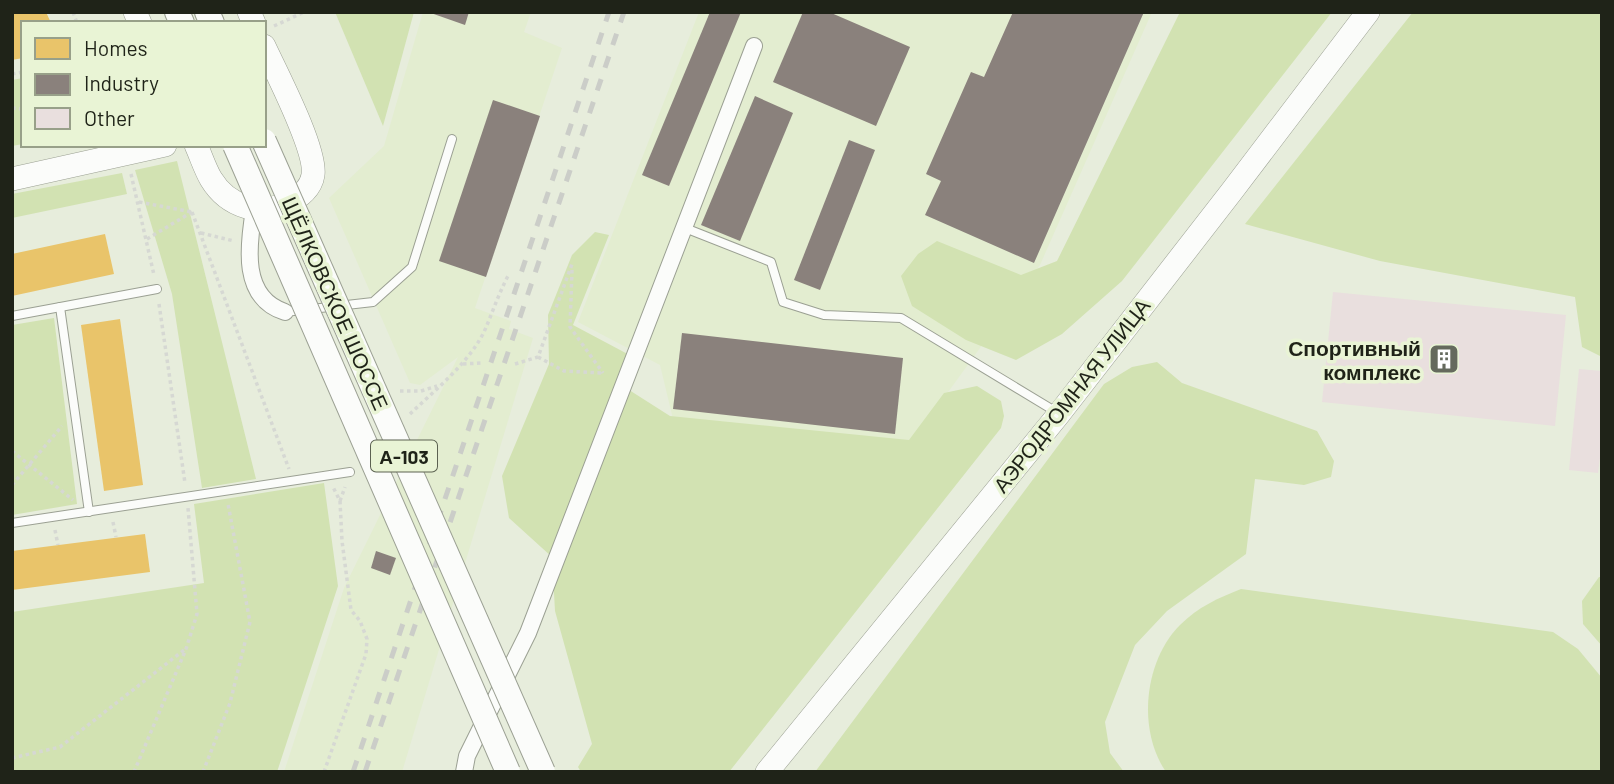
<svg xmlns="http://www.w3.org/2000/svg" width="1614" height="784" font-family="Barlow,sans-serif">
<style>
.built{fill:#e3edd0}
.green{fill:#d2e2b2}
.homes{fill:#e9c46a}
.industry{fill:#8a817c}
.building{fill:#e9dfde}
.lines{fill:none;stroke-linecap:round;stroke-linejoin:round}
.lane-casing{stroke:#9ba093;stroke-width:10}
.street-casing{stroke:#9ba093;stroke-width:18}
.secondary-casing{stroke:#9ba093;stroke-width:24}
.primary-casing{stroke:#9ba093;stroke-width:26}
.path{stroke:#d6d8d3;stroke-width:3.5;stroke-dasharray:3.5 3.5;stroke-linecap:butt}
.lane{stroke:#fbfcfa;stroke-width:8}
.street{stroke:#fbfcfa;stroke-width:16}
.secondary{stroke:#fbfcfa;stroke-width:23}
.primary{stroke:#fbfcfa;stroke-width:24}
.rail{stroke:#cbcdc8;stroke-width:5;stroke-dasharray:12 12;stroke-linecap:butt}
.primary-bridge-casing{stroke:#9ba093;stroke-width:26;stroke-linecap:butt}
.primary-bridge{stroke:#fbfcfa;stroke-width:24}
.labels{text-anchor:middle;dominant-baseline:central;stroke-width:7;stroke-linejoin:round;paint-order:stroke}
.shield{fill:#e9f4d5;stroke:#5c6251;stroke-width:2}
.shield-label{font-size:19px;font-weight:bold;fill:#1f2318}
.street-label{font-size:21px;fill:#1f2318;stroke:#e9f4d5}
.poi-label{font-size:21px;font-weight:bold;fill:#1f2318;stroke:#e9f4d5;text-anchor:end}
</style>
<rect width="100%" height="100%" fill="#e7eddc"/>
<g class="built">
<path d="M 423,12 L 531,12 L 524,32 L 562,48 L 475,308 L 511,321 L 509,329 L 533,338 L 402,772 L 284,772 L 344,588 L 458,357 L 420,385 L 410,383 L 329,198 L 384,146 Z"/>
<path d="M 699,12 L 1152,12 L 1040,265 L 912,442 L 673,419 L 660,365 L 578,322 Z"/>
</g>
<g class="green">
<path d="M 335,12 L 414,12 L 383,126 Z"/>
<path d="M 1180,12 L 1332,12 L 1122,281 L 1062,334 L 1016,360 L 966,340 L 912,306 L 901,276 L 918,254 L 937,241 L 1021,275 L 1057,261 Z"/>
<path d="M 1413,12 L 1602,12 L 1602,357 L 1582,347 L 1575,297 L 1380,261 L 1245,224 Z"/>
<path d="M 23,78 L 23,144 L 12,146 L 12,80 Z"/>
<path d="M 177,161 L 256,479 L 202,488 L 172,294 L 135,170 Z"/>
<path d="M 122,173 L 127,194 L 12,218 L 12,194 Z"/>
<path d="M 595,232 L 609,235 L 573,325 L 637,359 L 626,388 L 670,416 L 909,440 L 944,393 L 977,386 L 1001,401 L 1004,416 L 1001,428 L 729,772 L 581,772 L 578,767 L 592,744 L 555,611 L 552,557 L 509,518 L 502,476 L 549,364 L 548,315 L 572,255 Z"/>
<path d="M 54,318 L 77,504 L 12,515 L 12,325 Z"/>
<path d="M 1157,362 L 1182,383 L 1317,431 L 1334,461 L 1331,477 L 1304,485 L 1255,479 L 1246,554 L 1167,611 L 1135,645 L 1105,722 L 1110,753 L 1124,772 L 815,772 L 1104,384 L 1132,367 Z"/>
<path d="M 324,483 L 338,586 L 277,772 L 12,772 L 12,612 L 204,583 L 194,504 Z"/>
<path d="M 1599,577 L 1602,577 L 1602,646 L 1583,624 L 1582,601 Z"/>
<path d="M 1241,589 L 1553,632 L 1578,649 L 1602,678 L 1602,772 L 1166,772 C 1137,730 1144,661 1180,625 C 1198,607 1218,598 1241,589 Z"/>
</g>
<g class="homes">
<path d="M 12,12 L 46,12 L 51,23 L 23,23 L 23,58 L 12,60 Z"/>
<path d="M 105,234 L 114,274 L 12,296 L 12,254 Z"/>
<path d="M 120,319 L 143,485 L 104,491 L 81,325 Z"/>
<path d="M 145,534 L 150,572 L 12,590 L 12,551 Z"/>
</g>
<g class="industry">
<path d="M 428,12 L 469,12 L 465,25 Z"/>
<path d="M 710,12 L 741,12 L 669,186 L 642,175 Z"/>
<path d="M 803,12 L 829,12 L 910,47 L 876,126 L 773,82 Z"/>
<path d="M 1013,12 L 1144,12 L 1034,263 L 925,215 L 941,181 L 926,174 L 971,72 L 984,77 Z"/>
<path d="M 755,96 L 793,113 L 740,241 L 701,225 Z"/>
<path d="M 493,100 L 540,116 L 486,277 L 439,261 Z"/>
<path d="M 849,140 L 875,150 L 820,290 L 794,280 Z"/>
<path d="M 682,333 L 903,358 L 895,434 L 673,409 Z"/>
<path d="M 376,551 L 396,558 L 390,575 L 371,568 Z"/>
</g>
<g class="building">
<path d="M 1333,292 L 1566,315 L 1555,426 L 1322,402 Z"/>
<path d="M 1579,369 L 1602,371 L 1602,443 L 1598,473 L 1569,470 Z"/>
</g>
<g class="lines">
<g class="lane-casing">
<g id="lane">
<path d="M 685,228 L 771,262 L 783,302 L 824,315 L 901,318 L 1058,413"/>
<path d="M 60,307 L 89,512"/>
<path d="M 285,312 L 373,302 L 412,267 L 452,139"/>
<path d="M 12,316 L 157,289"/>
<path d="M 12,523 L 350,472"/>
</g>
</g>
<g class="street-casing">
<g id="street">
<path d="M 254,210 C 248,246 241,298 285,312"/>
<path d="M 464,772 L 467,756 L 528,633 L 754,46"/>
</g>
</g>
<g class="secondary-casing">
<g id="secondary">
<path d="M 135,12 L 140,23"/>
<path d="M 249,12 L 254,23"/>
<path d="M 196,145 C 201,156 205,169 211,179 C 228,207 261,217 289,202 C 300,197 311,188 313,175 C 317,150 276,72 264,46"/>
<path d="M 12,179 L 165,145"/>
<path d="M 767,772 L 1059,414 L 1232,191 L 1368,12"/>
</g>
</g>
<g class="primary-casing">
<g id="primary">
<path d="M 177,12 L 182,23"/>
<path d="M 207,12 L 212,23"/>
</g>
</g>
<g class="path">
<path d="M 73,12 L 77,23"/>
<path d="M 274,26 L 304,12"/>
<path d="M 12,74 L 23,72"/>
<path d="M 12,108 L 23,109"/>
<path d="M 131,174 L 154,275"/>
<path d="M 139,202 L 192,212"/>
<path d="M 192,212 L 289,469"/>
<path d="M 201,233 L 234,241"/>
<path d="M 147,239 L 192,212"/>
<path d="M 572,270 L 570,327 L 603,373"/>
<path d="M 159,304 L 185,483"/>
<path d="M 538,357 L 564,371 L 602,373"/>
<path d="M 463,364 L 481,363"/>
<path d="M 515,364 L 538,357 L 572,264"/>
<path d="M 400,391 L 421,391 L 437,386"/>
<path d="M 410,414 C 436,389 467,365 484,332 C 492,314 498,295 508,276"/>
<path d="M 12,451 L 73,500"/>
<path d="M 12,485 L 62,426"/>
<path d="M 340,501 L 345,487"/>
<path d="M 113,522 L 116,537"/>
<path d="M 55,530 L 58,545"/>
<path d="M 12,758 L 60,747 L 184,650"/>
<path d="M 134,772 L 186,649 L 197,614 L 188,508"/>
<path d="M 203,772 L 230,703 L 250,622 L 228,504"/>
<path d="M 324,772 L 366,654 L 367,639 L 360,621 L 351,610 L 342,541 L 340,501 L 333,487"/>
</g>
<use href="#lane" class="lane"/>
<use href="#street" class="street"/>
<use href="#secondary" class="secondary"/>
<use href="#primary" class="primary"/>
<g class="rail">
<path d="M 353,772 L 609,12"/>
<path d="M 365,772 L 624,12"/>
</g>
<g class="primary-bridge-casing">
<g id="primary-bridge">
<path d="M 264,141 L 543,772"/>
<path d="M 235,145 L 508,772"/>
</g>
</g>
<use href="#primary-bridge" class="primary-bridge"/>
</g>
<defs>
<g id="building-square" transform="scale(1.575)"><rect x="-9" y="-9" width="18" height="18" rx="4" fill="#656a5d" stroke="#e9f4d5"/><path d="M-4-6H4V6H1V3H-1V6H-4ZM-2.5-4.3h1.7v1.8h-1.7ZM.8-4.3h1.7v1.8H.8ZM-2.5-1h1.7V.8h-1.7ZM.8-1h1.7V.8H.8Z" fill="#fff"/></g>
</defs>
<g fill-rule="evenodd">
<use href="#building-square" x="1444" y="359"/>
</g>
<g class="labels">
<rect class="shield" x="371" y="440.5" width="66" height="31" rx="5"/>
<g class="shield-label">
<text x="404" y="456">А-103</text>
</g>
<g class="street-label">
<text transform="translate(336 303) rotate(66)">ЩЁЛКОВСКОЕ ШОССЕ</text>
<text transform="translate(1071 395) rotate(-52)">АЭРОДРОМНАЯ УЛИЦА</text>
</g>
<g class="poi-label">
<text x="1421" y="347">Спортивный<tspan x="1421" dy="24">комплекс</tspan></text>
</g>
</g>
<rect width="1614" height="784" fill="none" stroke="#1f2318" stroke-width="28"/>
<rect x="21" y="21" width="245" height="126" fill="#e9f4d5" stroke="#98a089" stroke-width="2"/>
<rect x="35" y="38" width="35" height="21" fill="#e9c46a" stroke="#98a089" stroke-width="2"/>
<text x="84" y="56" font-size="21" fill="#1f2318">Homes</text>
<rect x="35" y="74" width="35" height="21" fill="#8a817c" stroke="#98a089" stroke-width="2"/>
<text x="84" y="91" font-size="21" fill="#1f2318">Industry</text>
<rect x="35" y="108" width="35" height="21" fill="#e9dfde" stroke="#98a089" stroke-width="2"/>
<text x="84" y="126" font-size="21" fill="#1f2318">Other</text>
</svg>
